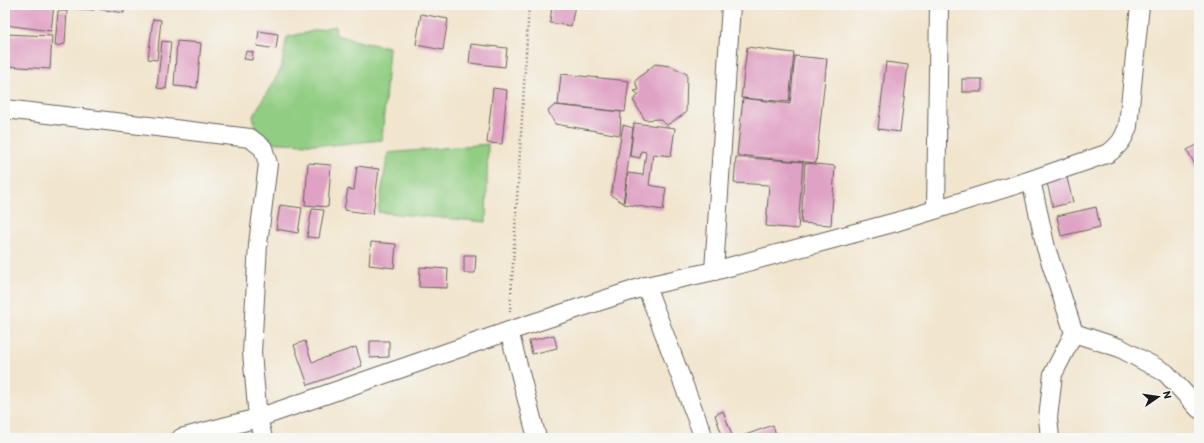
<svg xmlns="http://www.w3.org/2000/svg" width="1204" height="443" font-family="Itim,sans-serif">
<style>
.green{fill:#91cd82;stroke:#56744f}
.building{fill:#e0a2c4}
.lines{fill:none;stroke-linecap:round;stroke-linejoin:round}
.street-casing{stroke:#67625a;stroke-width:20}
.path{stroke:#67625a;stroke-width:2.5;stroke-dasharray:1 3;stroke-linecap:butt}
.street{stroke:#fff;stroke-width:18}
</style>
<rect width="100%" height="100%" fill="#f6f6f2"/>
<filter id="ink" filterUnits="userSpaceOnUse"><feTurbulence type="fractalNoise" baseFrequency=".025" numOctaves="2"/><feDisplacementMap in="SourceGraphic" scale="8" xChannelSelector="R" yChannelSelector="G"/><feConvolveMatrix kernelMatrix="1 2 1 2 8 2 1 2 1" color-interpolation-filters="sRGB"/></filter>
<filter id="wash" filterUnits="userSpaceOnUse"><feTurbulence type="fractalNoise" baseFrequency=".012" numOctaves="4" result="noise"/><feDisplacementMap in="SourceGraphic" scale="16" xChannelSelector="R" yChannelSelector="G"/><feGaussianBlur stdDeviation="0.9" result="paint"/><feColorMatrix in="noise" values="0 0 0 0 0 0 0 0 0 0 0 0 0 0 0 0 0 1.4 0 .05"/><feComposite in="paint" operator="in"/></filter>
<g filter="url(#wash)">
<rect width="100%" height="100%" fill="#f1e5cd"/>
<g class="green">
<path d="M 335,26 L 336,35 L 365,43 L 389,47 L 382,140 L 332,145 L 259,142 L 253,116 L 281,69 L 287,37 Z"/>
<path d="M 488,144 L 486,222 L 378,212 L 388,153 Z"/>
</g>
<g id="blocks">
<g class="building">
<path d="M 5,5 L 54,5 L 51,31 L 5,25 Z"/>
<path d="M 72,5 L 95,5 L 94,10 L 72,8 Z"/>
<path d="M 99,5 L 124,5 L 124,13 L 99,9 Z"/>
<path d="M 552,5 L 575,5 L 571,26 L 550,23 Z"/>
<path d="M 58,11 L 67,11 L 65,44 L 55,46 Z"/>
<path d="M 421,14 L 448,19 L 443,50 L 416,45 Z"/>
<path d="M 153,19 L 161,20 L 157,60 L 148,59 Z"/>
<path d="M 259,31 L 278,34 L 276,49 L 257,46 Z"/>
<path d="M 5,34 L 52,36 L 50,69 L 5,66 Z"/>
<path d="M 162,41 L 171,42 L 166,89 L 157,88 Z"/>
<path d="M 177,41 L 201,43 L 197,88 L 174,86 Z"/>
<path d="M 471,44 L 507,48 L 505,67 L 469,63 Z"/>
<path d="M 747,47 L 794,53 L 789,102 L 741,98 Z"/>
<path d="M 246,51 L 253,52 L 252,60 L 244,59 Z"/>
<path d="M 795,56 L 827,59 L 816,163 L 737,155 L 743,98 L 790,104 Z"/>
<path d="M 886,62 L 908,65 L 900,132 L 878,129 Z"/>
<path d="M 655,64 L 671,66 L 687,74 L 686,113 L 667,125 L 659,119 L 645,120 L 633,100 L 639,95 L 634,91 L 639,90 L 636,85 L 636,80 Z"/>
<path d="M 561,74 L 629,81 L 625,112 L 558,105 Z"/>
<rect x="962" y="79" width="20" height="13"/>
<path d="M 493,88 L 507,90 L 502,144 L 487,143 Z"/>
<path d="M 555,105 L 621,112 L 620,135 L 555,124 L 548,111 Z"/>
<path d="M 634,123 L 675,128 L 671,156 L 653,154 L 649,185 L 666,188 L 663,210 L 624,204 L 628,173 L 643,175 L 646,152 L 641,151 L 640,158 L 630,156 Z"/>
<path d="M 623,125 L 633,128 L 623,203 L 611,195 Z"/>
<path d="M 1199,144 L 1199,172 L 1187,150 Z"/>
<path d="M 736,157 L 803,162 L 798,229 L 766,226 L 769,185 L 734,183 Z"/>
<path d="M 308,163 L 331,165 L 328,207 L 305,205 Z"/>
<path d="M 805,163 L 835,166 L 831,225 L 801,223 Z"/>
<path d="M 357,166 L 379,169 L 373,214 L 344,210 L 348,189 L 354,190 Z"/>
<path d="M 1066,174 L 1073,202 L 1053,207 L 1046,179 Z"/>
<path d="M 280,205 L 302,208 L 298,233 L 276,229 Z"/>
<path d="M 1096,207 L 1100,227 L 1061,236 L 1057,216 Z"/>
<path d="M 312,209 L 324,210 L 319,238 L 307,237 Z"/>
<path d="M 371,242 L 396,244 L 394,268 L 369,265 Z"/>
<path d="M 464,255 L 476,255 L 475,273 L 464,273 Z"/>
<path d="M 420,267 L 448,269 L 447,288 L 419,287 Z"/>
<path d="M 554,335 L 557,348 L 532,354 L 529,341 Z"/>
<path d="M 305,341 L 312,362 L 356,347 L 362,366 L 308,385 L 294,345 Z"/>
<path d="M 370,341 L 389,341 L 389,357 L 370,358 Z"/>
<path d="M 723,411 L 733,438 L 723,438 L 715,415 Z"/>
<path d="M 773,425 L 777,438 L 737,438 Z"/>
</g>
</g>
</g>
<g filter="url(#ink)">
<use href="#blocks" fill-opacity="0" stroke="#67625a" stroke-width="1"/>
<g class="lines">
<g class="street-casing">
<g id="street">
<path d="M 5,109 L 250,138 L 263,148 L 268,164 L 258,244 L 252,353 L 258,418 L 263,438"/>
<path d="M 1031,180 L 1046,248 L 1074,333 L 1053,374 L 1048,418 L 1050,438"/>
<path d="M 936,209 L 939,5"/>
<path d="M 714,271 L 731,5"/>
<path d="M 646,286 L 704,438"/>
<path d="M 509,331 L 537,438"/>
<path d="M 1074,333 L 1120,348 L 1166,373 L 1199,409"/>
<path d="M 181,438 L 258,418 L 509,331 L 646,286 L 714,271 L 896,222 L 1031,180 L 1109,153 C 1119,145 1124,139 1128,126 L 1140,5"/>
</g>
</g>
<path class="path" d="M 510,312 L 529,5"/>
<use href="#street" class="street"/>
</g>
</g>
<rect width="1204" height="443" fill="none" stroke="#f6f6f2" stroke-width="20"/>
<g transform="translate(1158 397) rotate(77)" stroke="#f6f6f2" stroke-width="3" paint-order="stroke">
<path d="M0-3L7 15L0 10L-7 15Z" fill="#1c1c1c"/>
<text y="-6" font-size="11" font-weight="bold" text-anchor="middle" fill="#1c1c1c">N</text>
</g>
</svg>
